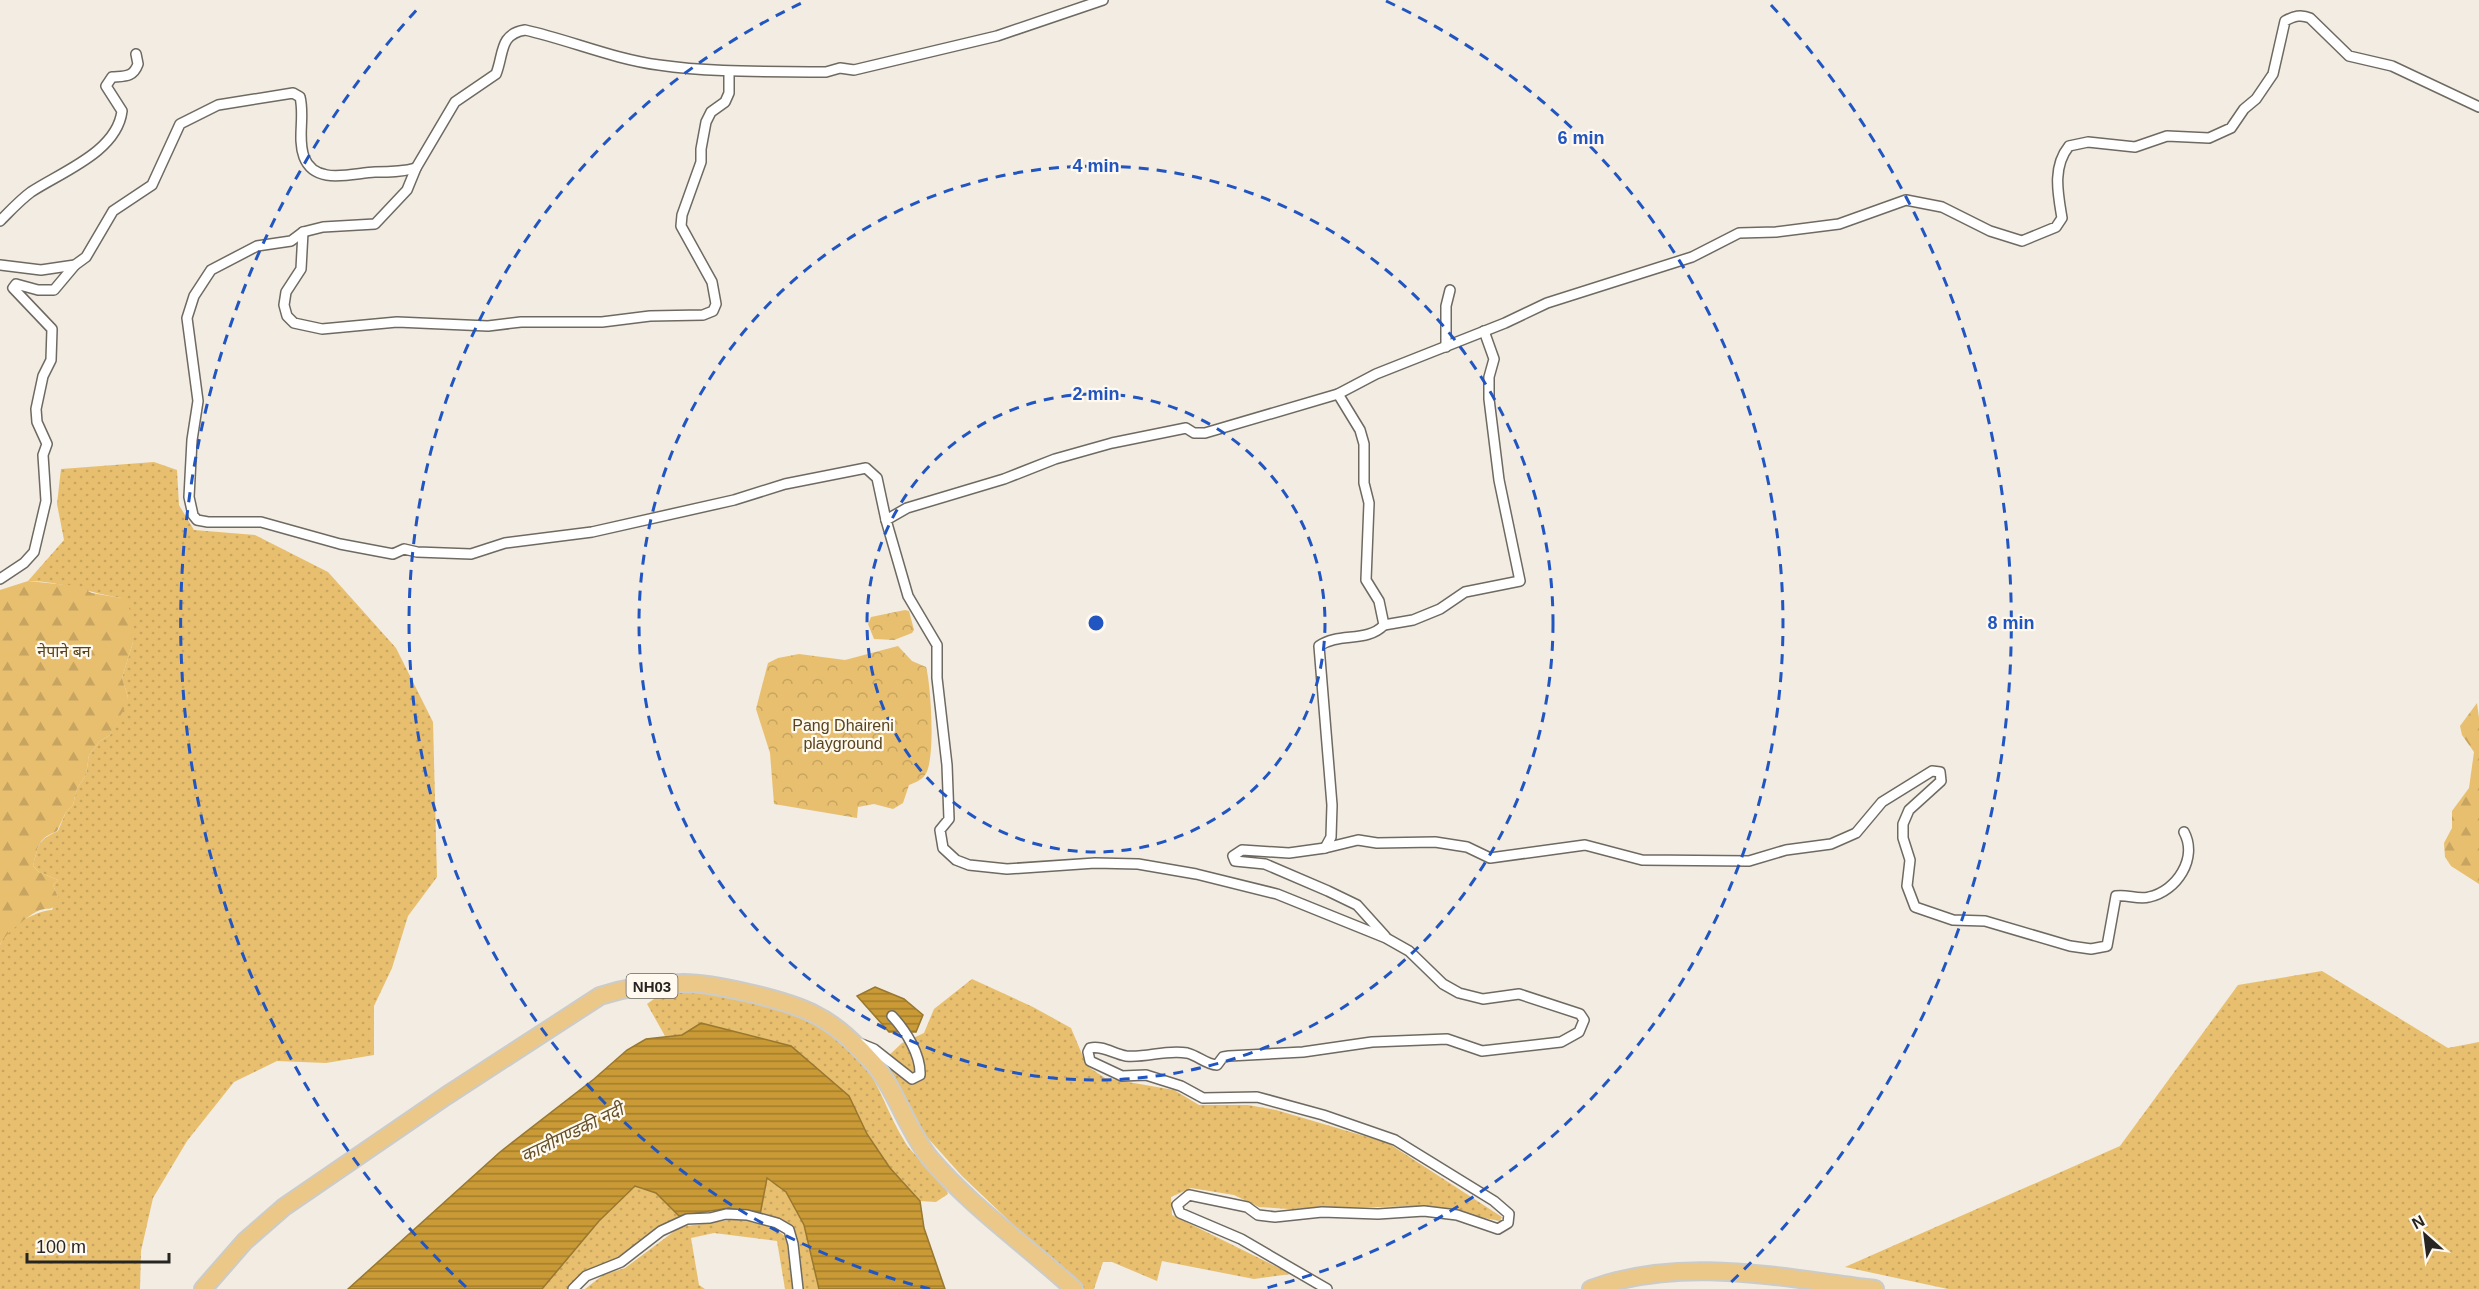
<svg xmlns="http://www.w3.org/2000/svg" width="2479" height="1289" font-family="Helvetica,'Noto Sans Devanagari',sans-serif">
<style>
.grass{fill:url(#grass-dots)}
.forest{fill:url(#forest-firs)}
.park{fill:url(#park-crowns)}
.water{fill:url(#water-rules);stroke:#98772f;stroke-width:1.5}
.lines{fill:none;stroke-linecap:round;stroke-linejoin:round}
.street-casing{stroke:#6e6a61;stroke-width:12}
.highway-casing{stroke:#cbcbca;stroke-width:20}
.street{stroke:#fff;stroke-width:9}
.highway{stroke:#ebc888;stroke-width:16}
.ring{fill:none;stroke:#2055c2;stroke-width:3;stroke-dasharray:10 8}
.labels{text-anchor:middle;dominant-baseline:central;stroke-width:4.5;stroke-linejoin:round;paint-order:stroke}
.shield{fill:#fff9ef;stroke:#68655f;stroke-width:1.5}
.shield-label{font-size:15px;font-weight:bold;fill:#272521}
.park-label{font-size:16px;fill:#58441c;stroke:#fff9ef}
.water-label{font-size:18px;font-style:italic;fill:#645028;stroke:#fff9ef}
.centre{fill:#2055c2;stroke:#fff9ef;stroke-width:3}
.ring-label{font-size:18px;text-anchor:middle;font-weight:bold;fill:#2055c2;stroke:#fff9ef;stroke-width:4.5;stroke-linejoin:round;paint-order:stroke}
</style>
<defs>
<pattern id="grass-dots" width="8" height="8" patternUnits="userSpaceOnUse" patternTransform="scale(1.5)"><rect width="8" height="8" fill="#e8bf6f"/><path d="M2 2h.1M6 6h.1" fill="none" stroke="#c7a460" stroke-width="1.8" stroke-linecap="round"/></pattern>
<pattern id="forest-firs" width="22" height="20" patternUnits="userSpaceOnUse" patternTransform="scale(1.5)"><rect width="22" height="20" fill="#e8bf6f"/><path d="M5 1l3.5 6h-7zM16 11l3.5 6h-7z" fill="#c7a460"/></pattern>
<pattern id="park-crowns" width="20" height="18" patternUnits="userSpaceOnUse" patternTransform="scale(1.5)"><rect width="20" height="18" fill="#e8bf6f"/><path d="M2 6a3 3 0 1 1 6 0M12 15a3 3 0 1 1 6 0" fill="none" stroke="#c7a460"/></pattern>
<pattern id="water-rules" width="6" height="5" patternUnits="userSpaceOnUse" patternTransform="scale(1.5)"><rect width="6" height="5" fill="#c99a35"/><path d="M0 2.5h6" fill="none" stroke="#a37d2c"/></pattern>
</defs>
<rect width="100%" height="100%" fill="#f2ece2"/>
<g class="grass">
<path d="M 154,462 L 177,470 L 179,505 L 194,530 L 255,535 L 328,572 L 396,648 L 433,722 L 437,877 L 408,916 L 392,968 L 374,1006 L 374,1055 L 326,1063 L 277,1061 L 234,1082 L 187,1141 L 153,1198 L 141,1251 L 140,1289 L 0,1289 L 0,945 C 6,927 35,911 52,910 L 58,897 L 53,885 L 58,880 L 39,872 L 33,866 C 39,845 36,841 58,831 L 66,812 L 73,805 L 77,788 L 86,775 L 89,755 L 100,741 L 110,735 L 128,697 L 122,678 L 133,642 L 121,598 C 89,593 61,581 28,581 L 64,540 L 57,504 L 61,469 Z"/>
<path d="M 2322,971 L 2448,1048 L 2479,1042 L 2479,1289 L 1948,1289 L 1845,1267 L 2120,1146 L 2238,985 Z"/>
<path d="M 972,979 L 1033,1007 L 1071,1028 L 1087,1066 L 1105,1078 L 1174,1090 L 1199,1105 L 1248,1105 L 1276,1110 L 1388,1143 L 1502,1217 L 1500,1221 L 1422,1206 L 1289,1209 L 1259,1207 L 1234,1195 L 1191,1188 L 1171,1197 L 1172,1215 L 1291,1274 L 1254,1279 L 1162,1261 L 1157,1281 L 1112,1262 L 1103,1262 L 1094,1289 L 1081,1289 L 962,1176 L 926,1136 L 883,1061 L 902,1043 L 924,1033 L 934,1009 Z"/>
<path d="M 669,988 C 732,997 821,1007 862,1061 C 880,1085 889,1117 905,1142 C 917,1162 941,1171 948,1194 L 936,1202 L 920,1201 L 890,1168 L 867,1134 L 849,1096 L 791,1046 L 701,1023 L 682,1035 L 665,1036 L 647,1004 Z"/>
<path d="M 767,1178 L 786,1192 L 804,1225 L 819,1289 L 801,1289 L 793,1230 L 786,1222 L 760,1215 Z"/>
<path d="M 635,1186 L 656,1193 L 679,1216 L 619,1259 L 587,1271 L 568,1289 L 542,1289 L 599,1221 Z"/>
<path d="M 737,1219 L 773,1227 L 786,1237 L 793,1289 L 785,1289 L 777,1241 L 714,1233 L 691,1238 L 699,1285 L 705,1289 L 585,1289 L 603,1275 L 625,1268 L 680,1227 Z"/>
</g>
<g class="forest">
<path d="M 28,581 L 77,586 L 92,593 L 121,598 L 127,604 L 134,619 L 133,642 L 122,678 L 128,697 L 125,707 L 110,735 L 100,741 L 89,755 L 86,775 L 77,788 L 73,805 L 66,812 L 57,831 C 36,840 39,845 33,866 L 39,872 L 58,880 L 53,885 L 58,897 L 58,905 C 51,910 47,908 40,910 C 30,914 3,935 0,945 L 0,590 Z"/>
<path d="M 2477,703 L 2479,718 L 2479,884 L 2451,866 L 2445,857 L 2444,843 L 2452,828 L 2452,811 L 2469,788 L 2474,752 L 2462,735 L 2460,726 Z"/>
</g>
<g class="park">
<path d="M 905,610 L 909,611 L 914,630 L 912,633 L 894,640 L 874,639 L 868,624 L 871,617 Z"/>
<path d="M 898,646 L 912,661 L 926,667 C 931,684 936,761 925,775 C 922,780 914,783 909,785 L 903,803 L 893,809 L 874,804 L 858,807 L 857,818 L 774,804 L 770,753 L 756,709 L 768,663 L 778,658 L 799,654 L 845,660 Z"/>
</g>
<g class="water">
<path d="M 875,987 L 904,999 L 923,1015 L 916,1032 L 889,1032 L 857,996 Z"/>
<path d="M 701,1023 L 791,1046 L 849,1096 L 867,1134 L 890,1168 L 920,1201 L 924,1228 L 945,1289 L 819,1289 L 804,1225 L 786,1192 L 767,1178 L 760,1215 L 729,1208 L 679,1216 L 656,1193 L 635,1186 L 599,1221 L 542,1289 L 348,1289 L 500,1152 L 594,1079 L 627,1050 L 646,1039 L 682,1035 Z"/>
</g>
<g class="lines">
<g class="street-casing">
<g id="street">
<path d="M 0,221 C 10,211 20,200 31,192 C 61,172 117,152 122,111 L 106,86 L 112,77 C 124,76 133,78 138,64 L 136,54"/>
<path d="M 303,232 L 301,269 L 286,292 L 284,305 L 287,316 L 294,323 L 322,329 L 397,322 L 488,326 L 521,322 L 602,322 L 650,316 L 703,315 L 713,311 L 716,304 L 712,282 L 681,226 L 682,215 L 701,162 L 701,149 L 706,122 L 711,112 L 725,102 L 729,93 L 729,72"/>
<path d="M 0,265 L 41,270 L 75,265 L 86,257 L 113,211 L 152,185 L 180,124 L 218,105 L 293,93 L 300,97 C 305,117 297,138 304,157 C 315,186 352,173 375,172 C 389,172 402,172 416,168"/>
<path d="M 1446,347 L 1446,306 L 1450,290"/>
<path d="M 1338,394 L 1360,430 L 1364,444 L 1364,483 L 1369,503 L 1366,580 L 1379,601 L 1384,625 C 1367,643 1339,632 1319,646 L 1332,805 L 1331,837 L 1325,848 L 1358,840 L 1377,843 L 1435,842 L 1467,847 L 1490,858 L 1585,845 L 1642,860 L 1749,861 L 1786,850 L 1831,844 L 1856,833 L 1882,802 L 1932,771 L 1940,772 L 1941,781 L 1909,810 L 1903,824 L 1903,838 L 1910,860 L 1907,886 L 1915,907 L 1953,920 L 1985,921 L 2070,946 L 2091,949 L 2107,946 L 2116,896 C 2127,894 2138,900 2149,897 C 2177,891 2198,858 2184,832"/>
<path d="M 886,520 L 877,478 L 866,468 L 785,484 L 734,500 L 592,532 L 505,543 L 471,554 L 417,552 L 404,549 L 393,554 L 340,544 L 261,522 L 208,522 L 197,520 L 193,515 L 189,497 L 192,440 L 198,401 L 187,318 L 194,296 L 211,270 L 257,246 L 291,241 L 303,232 L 323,227 L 375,224 L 407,190 L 416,168 L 455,102 L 496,74 C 504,54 499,34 525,30 C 570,40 613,59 659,65 C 714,73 770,71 826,72 L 840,68 L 854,70 L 997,36 L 1103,0"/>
<path d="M 0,579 L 24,563 L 34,552 L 46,501 L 43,455 L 47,444 L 37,422 L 36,409 L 43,376 L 51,360 L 52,329 L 13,288 L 16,284 L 38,290 L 54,290 L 75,265"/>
<path d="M 1384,625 L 1413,620 L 1440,609 L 1465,592 L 1520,581 L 1499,480 L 1489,399 L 1489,377 L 1494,359 L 1484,331"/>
<path d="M 1325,848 L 1289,853 L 1242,850 L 1233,856 L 1235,861 L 1265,864 L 1328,891 L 1357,905 L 1385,936"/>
<path d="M 859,1043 L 874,1049 L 912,1079 L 920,1075 C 921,1055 906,1031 892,1016"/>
<path d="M 573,1289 L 586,1276 L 621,1262 L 661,1231 L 687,1219 L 710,1218 L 726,1214 L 747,1215 L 777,1223 L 789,1230 L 793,1244 L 798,1289"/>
<path d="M 1327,1289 L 1241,1239 L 1180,1213 L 1177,1205 L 1189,1195 L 1247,1207 L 1258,1215 L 1275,1217 L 1322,1212 L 1378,1214 L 1424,1211 L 1457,1215 L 1498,1229 L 1508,1223 L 1509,1214 L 1494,1201 L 1395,1140 L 1323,1115 L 1257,1097 L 1203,1098 L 1181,1086 L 1146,1075 L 1122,1076 L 1090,1061 L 1088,1052 L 1090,1048 C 1102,1045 1114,1054 1126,1056 C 1147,1058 1166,1049 1187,1053 C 1199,1056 1205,1064 1217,1065 L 1223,1057 L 1229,1056 L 1303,1052 L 1372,1042 L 1447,1039 L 1482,1051 L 1561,1042 L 1579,1032 L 1584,1020 L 1580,1014 L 1519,994 L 1483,999 L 1459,993 L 1443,984 L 1409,951 L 1386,938 L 1277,894 L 1196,874 L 1138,864 L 1095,863 L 1007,869 L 969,865 L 956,860 L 943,848 L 940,830 L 949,819 L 947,765 L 937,678 L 937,645 L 908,596 L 886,520 L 907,508 L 1004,479 L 1055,459 L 1112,443 L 1186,428 L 1194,433 L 1205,433 L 1338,394 L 1376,374 L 1505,323 L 1547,303 L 1692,257 L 1739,233 L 1776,232 L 1839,224 L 1906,200 L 1942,207 L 1990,231 L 2022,241 L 2056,227 L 2062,218 C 2058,194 2052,167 2069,146 L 2088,142 L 2135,147 L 2167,136 L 2209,138 L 2231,128 L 2244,109 L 2256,99 L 2273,74 L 2285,21 C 2294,16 2301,14 2310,18 L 2349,56 L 2392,66 L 2479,107"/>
</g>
</g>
<g class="highway-casing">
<g id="highway">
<path d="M 203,1289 L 245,1241 L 284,1207 L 446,1096 L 600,996 C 625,988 654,983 681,983 C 711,982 787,1000 814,1014 C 837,1025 856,1044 873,1063 C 895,1088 907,1129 929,1157 C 971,1207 1026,1245 1074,1289"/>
<path d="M 1591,1289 C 1682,1255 1782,1278 1875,1289"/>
</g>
</g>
<use href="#street" class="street"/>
<use href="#highway" class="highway"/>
</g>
<g class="ring">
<circle cx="1096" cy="623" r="229"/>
<circle cx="1096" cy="623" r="457"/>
<path d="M930 1289A686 686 0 0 1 806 1M1386 1A686 686 0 0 1 1262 1289"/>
<path d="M466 1287A915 915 0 0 1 421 5M1771 5A915 915 0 0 1 1726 1287"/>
</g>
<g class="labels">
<rect class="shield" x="626.5" y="974" width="51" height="24" rx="4.5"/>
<g class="shield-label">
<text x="652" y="986">NH03</text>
</g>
<g class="park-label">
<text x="64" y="651">नेपाने बन</text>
<text x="843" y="725">Pang Dhaireni<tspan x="843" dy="18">playground</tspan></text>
</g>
<g class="water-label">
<text transform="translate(572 1133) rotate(-26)">कालीगण्डकी नदी</text>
</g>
</g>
<circle cx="1096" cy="623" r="9" class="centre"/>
<g class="ring-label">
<text x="1581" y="144">6 min</text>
<text x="1096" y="172">4 min</text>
<text x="1096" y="400">2 min</text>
<text x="2011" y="629">8 min</text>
</g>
<g transform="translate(2425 1235) rotate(332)" stroke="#fff9ef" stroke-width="4.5" paint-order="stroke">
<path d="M0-4.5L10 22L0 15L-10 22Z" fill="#272521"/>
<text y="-9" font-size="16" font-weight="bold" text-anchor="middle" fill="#272521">N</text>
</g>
<path d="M27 1253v9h142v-9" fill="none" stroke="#272521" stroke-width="3"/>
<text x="36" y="1253" font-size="18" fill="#272521" stroke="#fff9ef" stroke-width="4.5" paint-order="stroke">100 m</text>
</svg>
